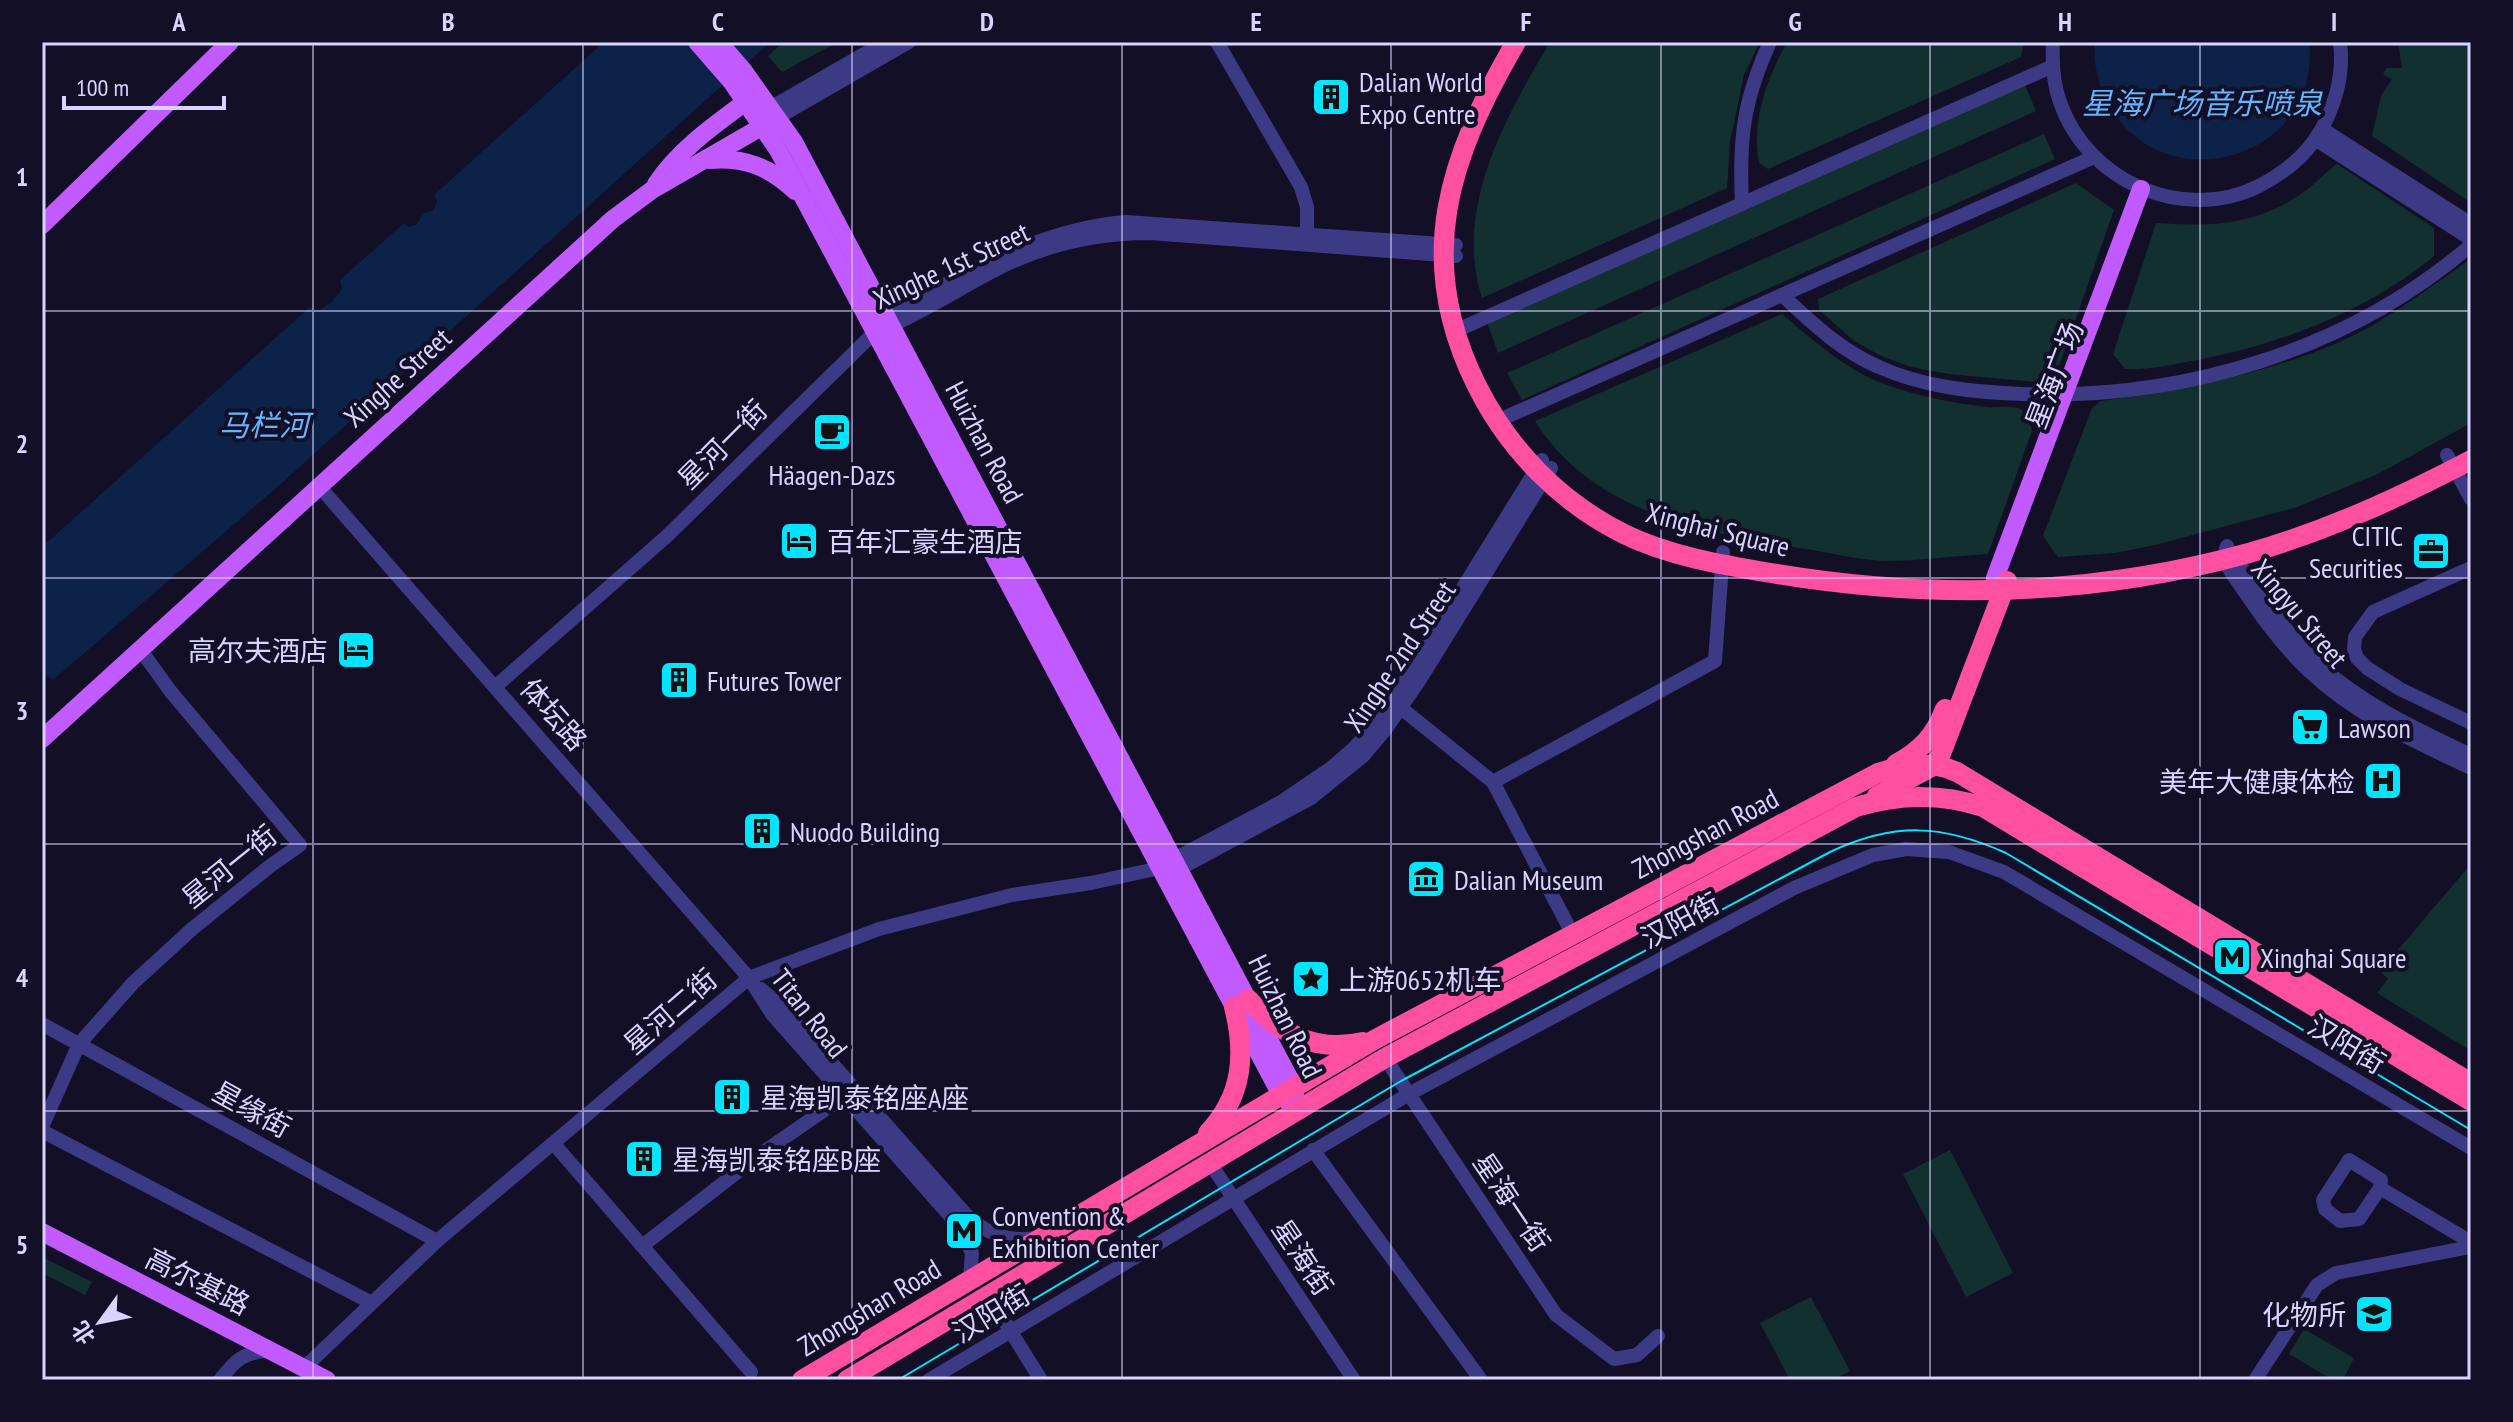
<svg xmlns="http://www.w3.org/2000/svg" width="2513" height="1422" font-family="'PT Sans Narrow','Noto Sans SC',sans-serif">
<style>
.green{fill:#12302f}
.water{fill:#0c2248}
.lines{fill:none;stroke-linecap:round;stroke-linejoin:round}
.minor{stroke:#3d3a85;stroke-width:14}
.major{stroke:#c25bff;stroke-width:18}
.highway{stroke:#ff4fa3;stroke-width:20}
.tram{stroke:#00e5ff;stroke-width:2}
.grid{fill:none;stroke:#d9d4ff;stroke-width:2;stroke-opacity:0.55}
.labels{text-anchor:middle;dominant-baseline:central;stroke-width:8;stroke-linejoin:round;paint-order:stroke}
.poi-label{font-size:28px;fill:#d9d4ff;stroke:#130f26;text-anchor:start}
.street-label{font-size:28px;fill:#d9d4ff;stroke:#130f26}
.water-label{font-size:30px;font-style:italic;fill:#62b6ff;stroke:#130f26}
.neatline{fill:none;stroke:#d9d4ff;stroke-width:3}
.grid-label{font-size:26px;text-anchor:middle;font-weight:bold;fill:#d9d4ff}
</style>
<rect width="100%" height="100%" fill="#130f26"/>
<g class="green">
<path d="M 783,42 L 838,42 L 782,72 L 768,56 Z"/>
<path d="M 1550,42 L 1760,42 L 1744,75 L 1730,142 L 1727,188 L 1482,298 C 1453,209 1506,116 1550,42 Z"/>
<path d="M 1787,42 L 2024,42 L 2021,57 L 1768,169 L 1759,163 C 1751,120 1767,79 1787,42 Z"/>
<path d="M 2398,42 L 2471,42 L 2471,203 L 2372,136 L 2381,96 L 2392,79 L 2383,75 L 2386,68 L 2402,68 Z"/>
<path d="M 2024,83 L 2036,111 L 1498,353 L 1487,322 Z"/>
<path d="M 2044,134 L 2055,159 L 1522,400 L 1507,373 Z"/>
<path d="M 2337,164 L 2434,228 L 2434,256 C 2366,313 2273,347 2186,362 C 2166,366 2146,370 2125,369 L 2113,354 L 2156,223 C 2215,227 2260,225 2309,188 C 2319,180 2327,171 2337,164 Z"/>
<path d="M 2076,183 L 2114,210 L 2060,364 L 2048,379 L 2038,382 L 1949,374 L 1911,367 L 1879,355 L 1853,340 L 1819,310 L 1818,299 Z"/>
<path d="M 2471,259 L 2471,423 L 2378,474 L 2297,507 L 2155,545 L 2115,553 L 2058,557 L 2043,536 L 2092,408 L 2101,401 C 2189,389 2297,369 2375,324 C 2408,304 2439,281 2471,259 Z"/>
<path d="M 1782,314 C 1814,341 1845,369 1884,384 C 1917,396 1952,403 1987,407 C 1997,408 2008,405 2018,408 C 2023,410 2024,411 2028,415 L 2032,431 L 1988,554 C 1954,556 1918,561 1884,561 C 1859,560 1831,553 1806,549 C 1706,534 1592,513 1535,421 Z"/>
<path d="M 2471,864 L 2471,1051 L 2377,993 L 2388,979 L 2380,971 Z"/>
<path d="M 1950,1150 L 2013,1273 L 1966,1297 L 1903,1174 Z"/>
<path d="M 42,1257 L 92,1282 L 85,1295 L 42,1273 Z"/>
<path d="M 1811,1297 L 1850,1371 L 1833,1380 L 1790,1380 L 1760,1323 Z"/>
<path d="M 2304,1329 L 2354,1358 L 2345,1376 L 2333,1380 L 2289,1354 Z"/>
</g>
<g class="water">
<path d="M 604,42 L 770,42 L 274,490 L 53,680 L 46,675 L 42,678 L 42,547 L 310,307 L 318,311 L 332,302 L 342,289 L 340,280 L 404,223 L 408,227 L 416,225 L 424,213 L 433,211 L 437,202 L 434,195 Z"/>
<path d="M 2095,42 L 2309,42 C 2323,163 2153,207 2104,95 C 2097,79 2093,60 2095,42 Z"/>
</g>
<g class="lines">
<g class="minor">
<path d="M 1217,42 L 1301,187 L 1307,207 L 1307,234"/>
<path d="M 2053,42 C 2052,62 2053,83 2060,102 C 2087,181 2183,224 2259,186 C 2284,173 2307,155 2321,130 C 2336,103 2344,73 2340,42"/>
<path d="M 767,115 L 770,108 L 885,42"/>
<path d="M 777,118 L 909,42"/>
<path d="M 2322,129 L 2471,224"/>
<path d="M 2315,139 L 2471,239"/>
<path d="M 1742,204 C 1739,139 1743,101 1770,42"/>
<path d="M 1782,295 C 1812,323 1841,351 1879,367 C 1923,387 1973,392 2021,394 C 2182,400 2348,351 2471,245"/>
<path d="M 883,329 C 923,313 961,287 999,268 C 1047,244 1098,233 1150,233 L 1456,256"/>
<path d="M 1455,331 L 2053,66"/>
<path d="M 1497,421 L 2094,157"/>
<path d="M 2447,455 L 2471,499"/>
<path d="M 319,486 L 749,978 L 772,1014 L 959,1226 L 972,1253 L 970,1279"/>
<path d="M 2227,546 L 2223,560 C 2249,598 2275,639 2309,671 C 2355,715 2414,741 2471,768"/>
<path d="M 2229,550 C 2257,588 2282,630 2317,663 C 2362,704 2416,729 2471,755"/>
<path d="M 2471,568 L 2373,612 L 2355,637 L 2354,649 L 2357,658 L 2367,668 L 2400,689 L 2471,723"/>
<path d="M 496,686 L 667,536 L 875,332 L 886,316 C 963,275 1038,229 1126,222 L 1456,245"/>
<path d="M 1401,708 L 1493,782 L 1573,935"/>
<path d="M 1493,782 L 1715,661 L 1723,552"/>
<path d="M 1167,863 L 1281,802 L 1331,768 L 1353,749 L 1377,723 L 1409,675 L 1542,460"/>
<path d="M 761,989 L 781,1006 L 969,1218 C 990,1235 1009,1242 1036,1238"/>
<path d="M 42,1024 L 437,1241"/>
<path d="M 1385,1058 L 1556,1315 L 1614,1359 L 1637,1355 L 1658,1336"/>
<path d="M 42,1127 L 79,1044 L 133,983 L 192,929 L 270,866 L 300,845 L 171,692 L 140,649"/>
<path d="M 42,1131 L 370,1302"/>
<path d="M 554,1144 L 751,1372"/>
<path d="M 1313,1150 L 1481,1380"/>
<path d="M 2349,1160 L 2381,1180 L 2380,1188 L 2359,1219 L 2340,1221 L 2325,1209 L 2323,1200 Z"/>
<path d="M 1210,1163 L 1354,1380"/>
<path d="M 2380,1188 L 2471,1242"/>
<path d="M 642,1246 L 762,1153 L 842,1098"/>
<path d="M 988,1295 L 1041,1380"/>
<path d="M 305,1367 L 437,1241 L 749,978 L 879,929 L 1012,895 L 1091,883 L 1160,868 L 1179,869 L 1311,798 L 1363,756 L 1385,730 L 1419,681 L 1551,468"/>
<path d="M 220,1380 C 237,1358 243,1353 271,1350"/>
<path d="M 929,1380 L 1409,1094 L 1794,888 L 1873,855 L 1906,849 L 1949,852 L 2004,872 L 2471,1148"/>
<path d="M 2255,1380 L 2317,1285 L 2336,1273 L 2470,1247 L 2471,1244"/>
</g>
<g class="major">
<path d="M 697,42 L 731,81 L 778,150 L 1281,1095 L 1289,1103"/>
<path d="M 719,42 L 743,70 L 794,142 L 1294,1087 L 1296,1100"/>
<path d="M 710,160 C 744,157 770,167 795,191"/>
<path d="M 656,184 C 682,146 719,122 755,95"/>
<path d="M 42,225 L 230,42"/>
<path d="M 1995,578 L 2141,189"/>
<path d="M 42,739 L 613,219 L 652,190 L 770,122"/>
<path d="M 42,1232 L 327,1380"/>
</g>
<g class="highway">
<path d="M 1516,42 C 1449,157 1413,259 1477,386 C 1509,450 1560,502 1624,534 C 1669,556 1722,565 1771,573 C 1930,600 2093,596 2249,553 C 2327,531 2400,497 2471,460"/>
<path d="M 1896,764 C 1920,751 1935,736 1945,709"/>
<path d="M 1877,796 L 1937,764 L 2007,581"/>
<path d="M 1248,999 C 1280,1034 1315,1053 1363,1042"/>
<path d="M 1208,1133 C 1243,1096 1246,1054 1234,1007"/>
<path d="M 802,1380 L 1374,1040 L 1878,773 C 1905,764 1930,760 1957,772 L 2471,1083"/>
<path d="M 847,1380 L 1385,1058 L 1856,807 C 1899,794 1940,793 1983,807 L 2471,1101"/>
</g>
<path class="tram" d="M 898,1380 L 1401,1081 L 1830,852 C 1894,822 1942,824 2006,853 L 2471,1130"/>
</g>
<path class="grid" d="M 313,42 L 313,1380M 583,42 L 583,1380M 852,42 L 852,1380M 1122,42 L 1122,1380M 1391,42 L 1391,1380M 1661,42 L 1661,1380M 1930,42 L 1930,1380M 2200,42 L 2200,1380M 42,311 L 2471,311M 42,578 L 2471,578M 42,844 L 2471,844M 42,1111 L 2471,1111"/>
<defs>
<g id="building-square" transform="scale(2)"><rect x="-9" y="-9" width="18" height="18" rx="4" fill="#00e5ff" stroke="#130f26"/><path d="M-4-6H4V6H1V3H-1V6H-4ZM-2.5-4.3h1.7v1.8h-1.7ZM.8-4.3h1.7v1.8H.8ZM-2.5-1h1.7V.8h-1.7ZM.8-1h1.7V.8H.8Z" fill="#111"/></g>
<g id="cafe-square" transform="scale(2)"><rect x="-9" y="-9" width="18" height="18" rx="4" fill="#00e5ff" stroke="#130f26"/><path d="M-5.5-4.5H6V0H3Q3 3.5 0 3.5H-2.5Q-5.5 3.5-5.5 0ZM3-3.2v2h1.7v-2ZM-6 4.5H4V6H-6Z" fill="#111"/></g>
<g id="hotel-square" transform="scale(2)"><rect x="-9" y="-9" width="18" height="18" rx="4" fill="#00e5ff" stroke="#130f26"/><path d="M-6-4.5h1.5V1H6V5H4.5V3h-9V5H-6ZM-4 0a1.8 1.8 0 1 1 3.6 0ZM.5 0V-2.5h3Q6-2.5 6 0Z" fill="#111"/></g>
<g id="office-square" transform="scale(2)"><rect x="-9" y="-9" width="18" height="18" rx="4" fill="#00e5ff" stroke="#130f26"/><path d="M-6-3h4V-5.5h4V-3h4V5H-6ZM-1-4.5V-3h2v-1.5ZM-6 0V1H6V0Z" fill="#111"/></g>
<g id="supermarket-square" transform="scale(2)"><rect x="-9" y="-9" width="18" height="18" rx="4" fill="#00e5ff" stroke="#130f26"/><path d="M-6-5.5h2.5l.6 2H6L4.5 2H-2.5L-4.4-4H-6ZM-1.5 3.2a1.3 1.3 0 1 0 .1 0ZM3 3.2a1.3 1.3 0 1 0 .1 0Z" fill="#111"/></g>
<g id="hospital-square" transform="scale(2)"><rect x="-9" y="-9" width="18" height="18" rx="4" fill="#00e5ff" stroke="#130f26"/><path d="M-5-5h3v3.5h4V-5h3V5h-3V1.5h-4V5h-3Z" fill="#111"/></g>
<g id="museum-square" transform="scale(2)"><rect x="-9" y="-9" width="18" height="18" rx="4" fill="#00e5ff" stroke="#130f26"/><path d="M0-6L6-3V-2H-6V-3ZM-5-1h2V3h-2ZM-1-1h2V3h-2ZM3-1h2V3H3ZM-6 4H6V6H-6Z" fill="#111"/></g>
<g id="metro-square" transform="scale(2)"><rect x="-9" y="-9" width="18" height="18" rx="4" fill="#00e5ff" stroke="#130f26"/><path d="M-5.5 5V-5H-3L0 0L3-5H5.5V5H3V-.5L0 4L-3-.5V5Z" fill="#111"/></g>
<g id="sight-square" transform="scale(2)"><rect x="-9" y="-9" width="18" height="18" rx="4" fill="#00e5ff" stroke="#130f26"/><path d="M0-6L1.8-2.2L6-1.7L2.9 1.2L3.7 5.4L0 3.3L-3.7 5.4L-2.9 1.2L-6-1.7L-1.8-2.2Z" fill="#111"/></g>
<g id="school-square" transform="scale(2)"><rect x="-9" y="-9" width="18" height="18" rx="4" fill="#00e5ff" stroke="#130f26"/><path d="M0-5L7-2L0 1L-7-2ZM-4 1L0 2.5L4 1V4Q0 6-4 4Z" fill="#111"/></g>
</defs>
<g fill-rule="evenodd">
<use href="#building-square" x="1331" y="97"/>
<use href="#cafe-square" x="832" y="432"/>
<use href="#hotel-square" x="799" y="541"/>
<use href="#office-square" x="2431" y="551"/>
<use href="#hotel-square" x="356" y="650"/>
<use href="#building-square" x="679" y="680"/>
<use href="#supermarket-square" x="2310" y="727"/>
<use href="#hospital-square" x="2383" y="781"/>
<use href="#building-square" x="762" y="831"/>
<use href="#museum-square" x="1426" y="879"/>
<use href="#metro-square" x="2232" y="957"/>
<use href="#sight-square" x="1311" y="979"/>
<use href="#building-square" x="732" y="1097"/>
<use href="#building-square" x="644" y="1159"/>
<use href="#metro-square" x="964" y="1231"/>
<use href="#school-square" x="2374" y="1314"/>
</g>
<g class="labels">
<g class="poi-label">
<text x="1359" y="81">Dalian World<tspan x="1359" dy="32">Expo Centre</tspan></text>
<text x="832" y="474" text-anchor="middle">Häagen-Dazs</text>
<text x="2403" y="535" text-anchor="end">CITIC<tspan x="2403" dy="32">Securities</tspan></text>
<text x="827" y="541">百年汇豪生酒店</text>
<text x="328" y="650" text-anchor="end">高尔夫酒店</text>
<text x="707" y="680">Futures Tower</text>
<text x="2338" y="727">Lawson</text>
<text x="2355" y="781" text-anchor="end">美年大健康体检</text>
<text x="790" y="831">Nuodo Building</text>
<text x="1454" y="879">Dalian Museum</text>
<text x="2260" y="957">Xinghai Square</text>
<text x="1339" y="979">上游0652机车</text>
<text x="760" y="1097">星海凯泰铭座A座</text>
<text x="672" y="1159">星海凯泰铭座B座</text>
<text x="992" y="1215">Convention &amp;<tspan x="992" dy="32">Exhibition Center</tspan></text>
<text x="2346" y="1314" text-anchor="end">化物所</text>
</g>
<g class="street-label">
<text transform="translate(951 265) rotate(-25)">Xinghe 1st Street</text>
<text transform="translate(2054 375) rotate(-69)">星海广场</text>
<text transform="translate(397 377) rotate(-42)">Xinghe Street</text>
<text transform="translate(985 442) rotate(62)">Huizhan Road</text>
<text transform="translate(722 444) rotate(-45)">星河一街</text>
<text transform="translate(1718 529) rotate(14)">Xinghai Square</text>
<text transform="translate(2300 613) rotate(50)">Xingyu Street</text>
<text transform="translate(1399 656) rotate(-56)">Xinghe 2nd Street</text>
<text transform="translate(554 714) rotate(49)">体坛路</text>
<text transform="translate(1705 833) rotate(-28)">Zhongshan Road</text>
<text transform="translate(229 866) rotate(-39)">星河一街</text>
<text transform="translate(1680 920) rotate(-28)">汉阳街</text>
<text transform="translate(670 1011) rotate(-41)">星河二街</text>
<text transform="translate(810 1013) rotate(52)">Titan Road</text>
<text transform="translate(1286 1016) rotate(64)">Huizhan Road</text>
<text transform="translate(2347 1044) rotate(31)">汉阳街</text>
<text transform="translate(252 1109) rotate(29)">星缘街</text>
<text transform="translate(1512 1202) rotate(56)">星海一街</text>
<text transform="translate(1303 1257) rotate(56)">星海街</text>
<text transform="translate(198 1281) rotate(27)">高尔基路</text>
<text transform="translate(869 1307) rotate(-31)">Zhongshan Road</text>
<text transform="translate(991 1313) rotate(-31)">汉阳街</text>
</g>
<g class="water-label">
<text x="2202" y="102">星海广场音乐喷泉</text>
<text x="264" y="424">马栏河</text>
</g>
</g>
<rect width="2513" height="1422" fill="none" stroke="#130f26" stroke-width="88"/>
<g transform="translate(100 1322) rotate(237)" stroke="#130f26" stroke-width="6" paint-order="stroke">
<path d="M0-6L14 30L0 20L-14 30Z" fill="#d9d4ff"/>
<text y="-12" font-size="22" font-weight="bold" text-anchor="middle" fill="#d9d4ff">北</text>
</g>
<path d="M64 96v12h160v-12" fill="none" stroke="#d9d4ff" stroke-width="4"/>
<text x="76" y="96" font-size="24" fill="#d9d4ff" stroke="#130f26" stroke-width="6" paint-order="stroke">100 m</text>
<rect x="44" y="44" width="2425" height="1334" class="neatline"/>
<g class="grid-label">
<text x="179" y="31">A</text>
<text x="448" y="31">B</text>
<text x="718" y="31">C</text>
<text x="987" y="31">D</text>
<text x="1256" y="31">E</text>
<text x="1526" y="31">F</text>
<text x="1795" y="31">G</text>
<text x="2065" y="31">H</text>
<text x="2334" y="31">I</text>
<text x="22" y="186">1</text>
<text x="22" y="453">2</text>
<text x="22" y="720">3</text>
<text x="22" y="987">4</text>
<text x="22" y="1254">5</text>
</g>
</svg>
